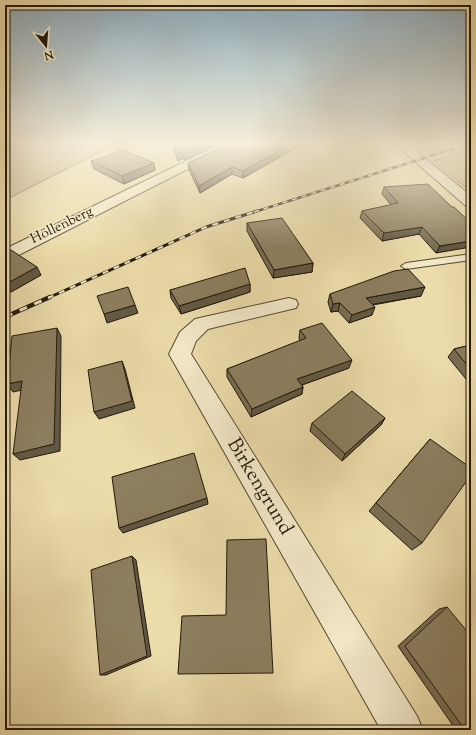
<svg xmlns="http://www.w3.org/2000/svg" width="476" height="735" font-family="'Sorts Mill Goudy',serif">
<style>
.green{fill:#cabb8f;stroke:#766a4e}
.lines{fill:none;stroke-linecap:round;stroke-linejoin:round}
.lane-casing{stroke:#554a34;stroke-width:2}
.street-casing{stroke:#554a34;stroke-width:2}
.lane{fill:#f3e8c8;fill-rule:evenodd}
.street{fill:#f3e8c8;fill-rule:evenodd}
.rail-far2-casing{stroke:#23190d;stroke-width:2.5}
.rail-far1-casing{stroke:#23190d;stroke-width:3}
.rail-casing{stroke:#23190d;stroke-width:4.5}
.rail-far2{stroke:#f3e8c8;stroke-width:1.5;stroke-dasharray:5;stroke-linecap:butt}
.rail-far1{stroke:#f3e8c8;stroke-width:2;stroke-dasharray:6;stroke-linecap:butt}
.rail{stroke:#f3e8c8;stroke-width:3;stroke-dasharray:8;stroke-linecap:butt}
.wall{fill:#786c52;stroke:#23190d}
.shaded-wall{fill:#625842;stroke:#23190d}
.building{fill:#8c7e5f;stroke:#23190d}
.labels{text-anchor:middle;dominant-baseline:central;stroke-width:3.5;stroke-linejoin:round;paint-order:stroke}
.far-street-label{font-size:14px;fill:#23190d;stroke:#f3e8c8}
.near-street-label{font-size:20px;fill:#23190d;stroke:#f3e8c8}
</style>
<rect width="100%" height="100%" fill="#ecdcaa"/>
<filter id="stains"><feTurbulence type="fractalNoise" baseFrequency=".005" numOctaves="4"/><feColorMatrix values="0 0 0 0 .2 0 0 0 0 .09 0 0 0 0 .02 0 0 0 .5 -.17"/></filter>
<radialGradient id="worn" r=".72"><stop offset=".6" stop-color="#630" stop-opacity="0"/><stop offset="1" stop-color="#630" stop-opacity=".3"/></radialGradient>
<g class="green">
<path d="M 5,145 L 114,145 L 5,200 Z"/>
<path d="M 471,148 L 471,192 L 433,161 Z"/>
</g>
<g class="lines">
<g class="lane-casing">
<path id="lane" d="M 471,254 L 471,260 L 406,269 L 401,266 L 406,263 Z"/>
</g>
<g class="street-casing">
<g id="street">
<path d="M 219,145 L 233,145 L 231,147 L 11,259 L 5,260 L 5,249 Z"/>
<path d="M 396,145 L 409,145 L 471,196 L 471,207 L 466,206 Z"/>
<path d="M 289,298 L 296,300 L 298,304 L 296,308 L 208,329 L 196,341 L 191,354 L 417,716 L 423,730 L 381,730 L 169,354 L 180,332 L 195,319 Z"/>
</g>
</g>
<use href="#lane" class="lane"/>
<use href="#street" class="street"/>
<g class="rail-far2-casing">
<path id="rail-far2" d="M 254,212 L 465,145"/>
</g>
<g class="rail-far1-casing">
<path id="rail-far1" d="M 48,298 L 206,227 L 257,211"/>
</g>
<g class="rail-casing">
<path id="rail" d="M 5,317 L 50,297"/>
</g>
<use href="#rail-far2" class="rail-far2"/>
<use href="#rail-far1" class="rail-far1"/>
<use href="#rail" class="rail"/>
</g>
<g class="wall">
<path d="M 172,145 L 216,145 L 184,160 L 183,158 L 178,161 Z"/>
<path d="M 226,145 L 301,145 L 243,178 L 232,174 L 200,193 L 189,170 L 188,163 Z"/>
<path d="M 91,161 L 154,163 L 155,170 L 124,184 L 94,169 Z"/>
<path d="M 384,187 L 452,207 L 471,223 L 436,253 L 419,234 L 382,241 L 360,218 L 362,211 L 391,205 L 382,194 Z"/>
<path d="M 247,223 L 313,263 L 312,272 L 273,278 L 247,231 Z"/>
<path d="M 5,252 L 41,275 L 11,292 L 5,287 Z"/>
<path d="M 250,284 L 250,292 L 181,314 L 171,298 L 170,290 Z"/>
<path d="M 330,294 L 421,296 L 373,305 L 372,315 L 349,323 L 338,311 L 331,312 L 328,302 Z"/>
<path d="M 300,330 L 349,368 L 302,385 L 303,387 L 302,394 L 251,417 L 227,377 L 227,369 L 300,341 L 299,338 Z"/>
<path d="M 471,345 L 471,384 L 470,384 L 448,357 L 454,349 Z"/>
<path d="M 385,418 L 381,425 L 342,461 L 310,431 L 312,423 Z"/>
<path d="M 430,439 L 422,543 L 412,550 L 369,511 Z"/>
<path d="M 447,607 L 471,730 L 456,730 L 398,646 L 439,609 Z"/>
</g>
<g class="shaded-wall">
<path d="M 202,145 L 216,145 L 184,160 L 183,154 Z"/>
<path d="M 290,145 L 301,145 L 243,178 L 243,171 Z"/>
<path d="M 182,152 L 183,158 L 178,161 L 177,154 Z"/>
<path d="M 154,163 L 155,170 L 124,184 L 122,176 Z"/>
<path d="M 232,167 L 232,174 L 200,193 L 199,186 Z"/>
<path d="M 422,227 L 419,234 L 382,241 L 384,233 Z"/>
<path d="M 471,241 L 471,247 L 436,253 L 440,246 Z"/>
<path d="M 313,263 L 312,272 L 273,278 L 274,270 Z"/>
<path d="M 37,267 L 41,275 L 11,292 L 6,284 Z"/>
<path d="M 250,284 L 250,292 L 181,314 L 179,306 Z"/>
<path d="M 425,287 L 421,296 L 363,306 L 366,298 Z"/>
<path d="M 340,303 L 338,311 L 331,312 L 333,304 Z"/>
<path d="M 135,305 L 138,313 L 107,323 L 104,314 Z"/>
<path d="M 375,307 L 372,315 L 349,323 L 352,315 Z"/>
<path d="M 57,328 L 61,336 L 60,451 L 20,460 L 13,454 Z"/>
<path d="M 352,360 L 349,368 L 296,387 L 297,379 Z"/>
<path d="M 122,361 L 125,369 L 135,408 L 99,419 L 94,412 Z"/>
<path d="M 22,381 L 27,389 L 13,392 L 7,384 Z"/>
<path d="M 303,387 L 302,394 L 251,417 L 252,409 Z"/>
<path d="M 385,418 L 381,425 L 342,461 L 345,454 Z"/>
<path d="M 207,498 L 208,504 L 123,533 L 119,528 Z"/>
<path d="M 132,556 L 136,560 L 151,656 L 106,675 L 100,675 Z"/>
</g>
<g class="building">
<path d="M 174,145 L 202,145 L 183,154 L 182,152 L 177,154 Z"/>
<path d="M 226,145 L 290,145 L 243,171 L 232,167 L 199,186 L 188,163 Z"/>
<path d="M 123,150 L 154,163 L 122,176 L 91,161 Z"/>
<path d="M 428,184 L 452,207 L 454,207 L 471,223 L 471,241 L 440,246 L 422,227 L 384,233 L 362,211 L 398,203 L 384,187 Z"/>
<path d="M 282,218 L 313,263 L 274,270 L 247,223 Z"/>
<path d="M 11,250 L 37,267 L 6,284 L 5,283 L 5,252 Z"/>
<path d="M 245,268 L 250,284 L 179,306 L 170,290 Z"/>
<path d="M 408,269 L 425,287 L 366,298 L 375,307 L 352,315 L 340,303 L 333,304 L 330,294 L 394,271 Z"/>
<path d="M 128,287 L 135,305 L 104,314 L 97,296 Z"/>
<path d="M 322,323 L 352,360 L 297,379 L 303,387 L 252,409 L 227,369 L 306,338 L 300,330 Z"/>
<path d="M 57,328 L 54,444 L 13,454 L 22,381 L 7,384 L 12,336 Z"/>
<path d="M 471,345 L 471,370 L 454,349 Z"/>
<path d="M 122,361 L 132,401 L 94,412 L 88,370 Z"/>
<path d="M 352,391 L 385,418 L 345,454 L 312,423 Z"/>
<path d="M 430,439 L 471,468 L 471,475 L 422,543 L 376,503 Z"/>
<path d="M 194,453 L 207,498 L 119,528 L 112,477 Z"/>
<path d="M 266,539 L 273,673 L 178,674 L 182,616 L 226,615 L 227,540 Z"/>
<path d="M 132,556 L 147,656 L 100,675 L 91,570 Z"/>
<path d="M 447,607 L 471,636 L 471,730 L 465,730 L 405,646 Z"/>
</g>
<linearGradient id="sky" x2="0" y2="1"><stop stop-color="#8eaaba"/><stop offset="0.58" stop-color="#f6efd9"/><stop offset="1" stop-color="#f6efd9" stop-opacity="0"/></linearGradient>
<rect width="476" height="248" fill="url(#sky)"/>
<g class="labels">
<g class="far-street-label">
<text transform="translate(62 226) rotate(-26)">Höllenberg</text>
</g>
<g class="near-street-label">
<text transform="translate(259 487) rotate(59)">Birkengrund</text>
</g>
</g>
<rect width="476" height="735" fill="none" stroke="#ecdcaa" stroke-width="20"/>
<rect x="6" y="6" width="464" height="723" fill="none" stroke="#23190d" stroke-width="2"/>
<rect x="10" y="10" width="456" height="715" fill="none" stroke="#23190d"/>
<g transform="translate(46 46) rotate(163)" stroke="#f3e8c8" stroke-width="3" paint-order="stroke">
<path d="M0-3L7 15L0 10L-7 15Z" fill="#23190d"/>
<text y="-6" font-size="11" font-weight="bold" text-anchor="middle" fill="#23190d">N</text>
</g>
<rect width="100%" height="100%" filter="url(#stains)"/>
<rect width="100%" height="100%" fill="url(#worn)"/>
</svg>
